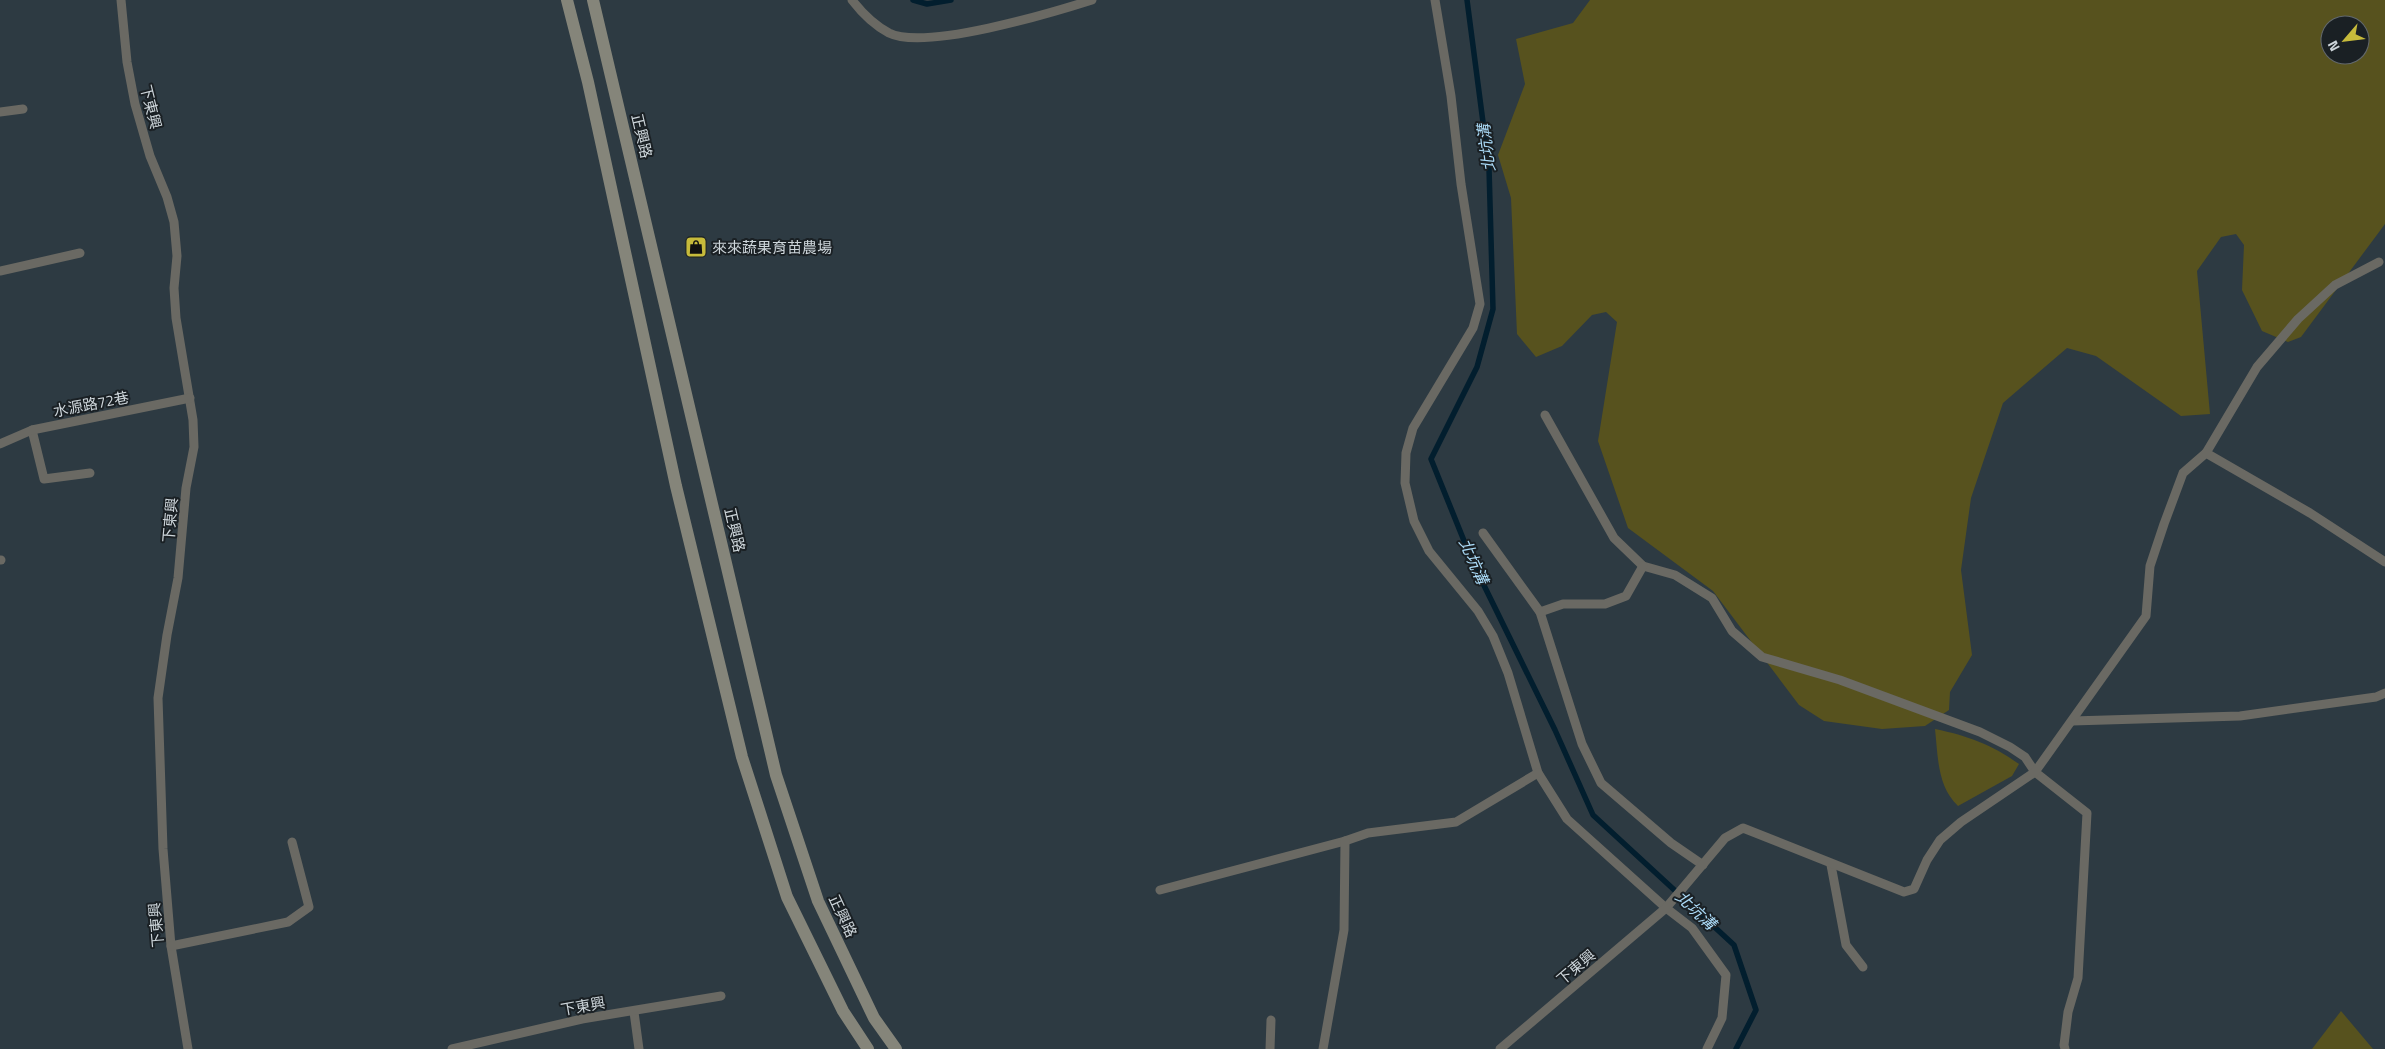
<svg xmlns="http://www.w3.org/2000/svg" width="2385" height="1049" font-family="'Titillium Web','Noto Sans TC',sans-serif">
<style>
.green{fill:#57521e;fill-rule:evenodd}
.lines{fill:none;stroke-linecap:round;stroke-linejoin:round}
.stream{stroke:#021e2e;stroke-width:5.5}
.lane{stroke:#6a6963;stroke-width:9}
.secondary{stroke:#85857a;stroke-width:12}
.labels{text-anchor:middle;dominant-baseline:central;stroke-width:4;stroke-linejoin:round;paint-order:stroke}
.street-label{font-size:15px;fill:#cdd5da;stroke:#1a2024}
.poi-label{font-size:15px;fill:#cdd5da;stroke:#1a2024;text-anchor:start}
.water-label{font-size:16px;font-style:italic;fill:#aadaf7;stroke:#1a2024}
</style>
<rect width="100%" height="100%" fill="#2d3a42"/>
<g class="green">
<path d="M 1590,0 L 2385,0 L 2385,224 L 2301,337 L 2288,342 L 2262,331 L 2242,290 L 2244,245 L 2236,234 L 2221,237 L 2197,271 L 2210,414 L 2181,416 L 2096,356 L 2067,348 L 2003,403 L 1971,498 L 1961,570 L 1972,655 L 1950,692 L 1949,710 L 1925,726 L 1882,729 L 1824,721 L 1799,705 L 1713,591 L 1628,528 L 1598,441 L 1617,322 L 1606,312 L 1592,315 L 1562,346 L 1536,357 L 1517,334 L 1511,198 L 1498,155 L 1525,84 L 1516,39 L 1573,23 ZM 2330,25 L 2360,25 L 2360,55 L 2330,55 Z"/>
<path d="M 1935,729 C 1968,736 1991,744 2019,764 L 2012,776 L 1958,806 C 1937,786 1938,756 1935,729 Z"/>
<path d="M 2341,1011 L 2373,1049 L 2312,1049 Z"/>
</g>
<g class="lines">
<g class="stream">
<path d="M 913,0 L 927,4 L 951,0"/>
<path d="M 1467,0 L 1489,168 L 1493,309 L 1477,367 L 1431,459 L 1473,563 L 1555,730 L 1593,815 L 1734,945 L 1756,1010 L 1736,1049"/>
</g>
<g class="lane">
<path d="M 121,0 L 127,62 L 135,104 L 150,156 L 167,197 L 174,222 L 177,256 L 174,288 L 176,318 L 193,420 L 194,447 L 186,488 L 178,578 L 167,635 L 158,698 L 163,849 L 171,946 L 188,1049"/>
<path d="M 852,0 C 862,13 874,25 889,33 C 925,51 1051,13 1092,0"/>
<path d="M 1435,0 L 1451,96 L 1461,184 L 1480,304 L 1473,328 L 1413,428 L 1406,453 L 1405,483 L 1414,521 L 1429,551 L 1478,611 L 1493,636 L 1508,673 L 1538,773 L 1567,819 L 1666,908 L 1692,928 L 1726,975 L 1722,1018 L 1707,1049"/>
<path d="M 0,112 L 23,109"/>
<path d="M 0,271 L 80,253"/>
<path d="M 1545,415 L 1614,538 L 1643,566 L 1675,575 L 1712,598 L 1732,631 L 1762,657 L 1840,680 L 1980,732 L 2010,747 L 2025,757 L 2035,772 L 2087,813 L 2078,978 L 2068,1012 L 2064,1045 L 2065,1049"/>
<path d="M 32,430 L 44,479 L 90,473"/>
<path d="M 0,444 L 32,430 L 190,398"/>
<path d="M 2206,453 L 2257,367 L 2298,319 L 2335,285 L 2379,262"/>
<path d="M 1483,533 L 1540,612 L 1582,744 L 1601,783 L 1671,843 L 1703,865"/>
<path d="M 0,560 L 1,560"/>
<path d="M 1540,612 L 1563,604 L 1605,604 L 1626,596 L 1643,566"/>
<path d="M 2072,721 L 2240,716 L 2376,697 L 2385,693"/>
<path d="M 1831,865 L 1846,945 L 1863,967"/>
<path d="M 1160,890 L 1345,841 L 1368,833 L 1456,822 L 1538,773"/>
<path d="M 171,946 L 288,922 L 309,907 L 292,842"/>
<path d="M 634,1012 L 639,1049"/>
<path d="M 452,1049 L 582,1019 L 721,996"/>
<path d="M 1270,1049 L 1271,1020"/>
<path d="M 1323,1049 L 1344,930 L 1345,841"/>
<path d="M 1500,1049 L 1666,908 L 1725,838 L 1743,828 L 1904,892 L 1914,889 L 1927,860 L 1940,840 L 1961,822 L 2035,772 L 2146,616 L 2150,566 L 2164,524 L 2183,473 L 2206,453 L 2310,513 L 2385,562"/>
</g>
<g class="secondary">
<path d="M 567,0 L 588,82 L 676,486 L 742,757 L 787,897 L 843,1011 L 868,1049"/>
<path d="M 593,0 L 776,775 L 818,901 L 874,1018 L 896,1049"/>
</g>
</g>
<defs>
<g id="shop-square" transform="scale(1.125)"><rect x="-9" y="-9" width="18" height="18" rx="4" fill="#c7bb3b" stroke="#1a2024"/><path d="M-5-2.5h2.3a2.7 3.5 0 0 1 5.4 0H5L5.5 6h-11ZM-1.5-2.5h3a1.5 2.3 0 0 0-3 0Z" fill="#111"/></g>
</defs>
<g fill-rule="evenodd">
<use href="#shop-square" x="696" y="247"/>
</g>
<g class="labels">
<g class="street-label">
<text transform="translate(151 107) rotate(76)">下東興</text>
<text transform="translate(642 136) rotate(77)">正興路</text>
<text transform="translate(91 404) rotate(-11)">水源路72巷</text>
<text transform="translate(170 520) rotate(-85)">下東興</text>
<text transform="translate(735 530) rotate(77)">正興路</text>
<text transform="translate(843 916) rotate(65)">正興路</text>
<text transform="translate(156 925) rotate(-95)">下東興</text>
<text transform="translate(1576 967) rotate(-40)">下東興</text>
<text transform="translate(583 1006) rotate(-10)">下東興</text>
</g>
<g class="poi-label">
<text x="712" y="247">來來蔬果育苗農場</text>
</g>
<g class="water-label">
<text transform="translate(1486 148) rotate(-97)">北坑溝</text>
<text transform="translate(1474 561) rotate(66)">北坑溝</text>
<text transform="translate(1696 910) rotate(43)">北坑溝</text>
</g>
</g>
<g transform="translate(2345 40) rotate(242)"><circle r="24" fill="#1a2024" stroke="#62686d"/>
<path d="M0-4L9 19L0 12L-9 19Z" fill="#c7bb3b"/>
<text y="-8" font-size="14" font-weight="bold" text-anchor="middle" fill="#cdd5da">N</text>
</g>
</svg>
